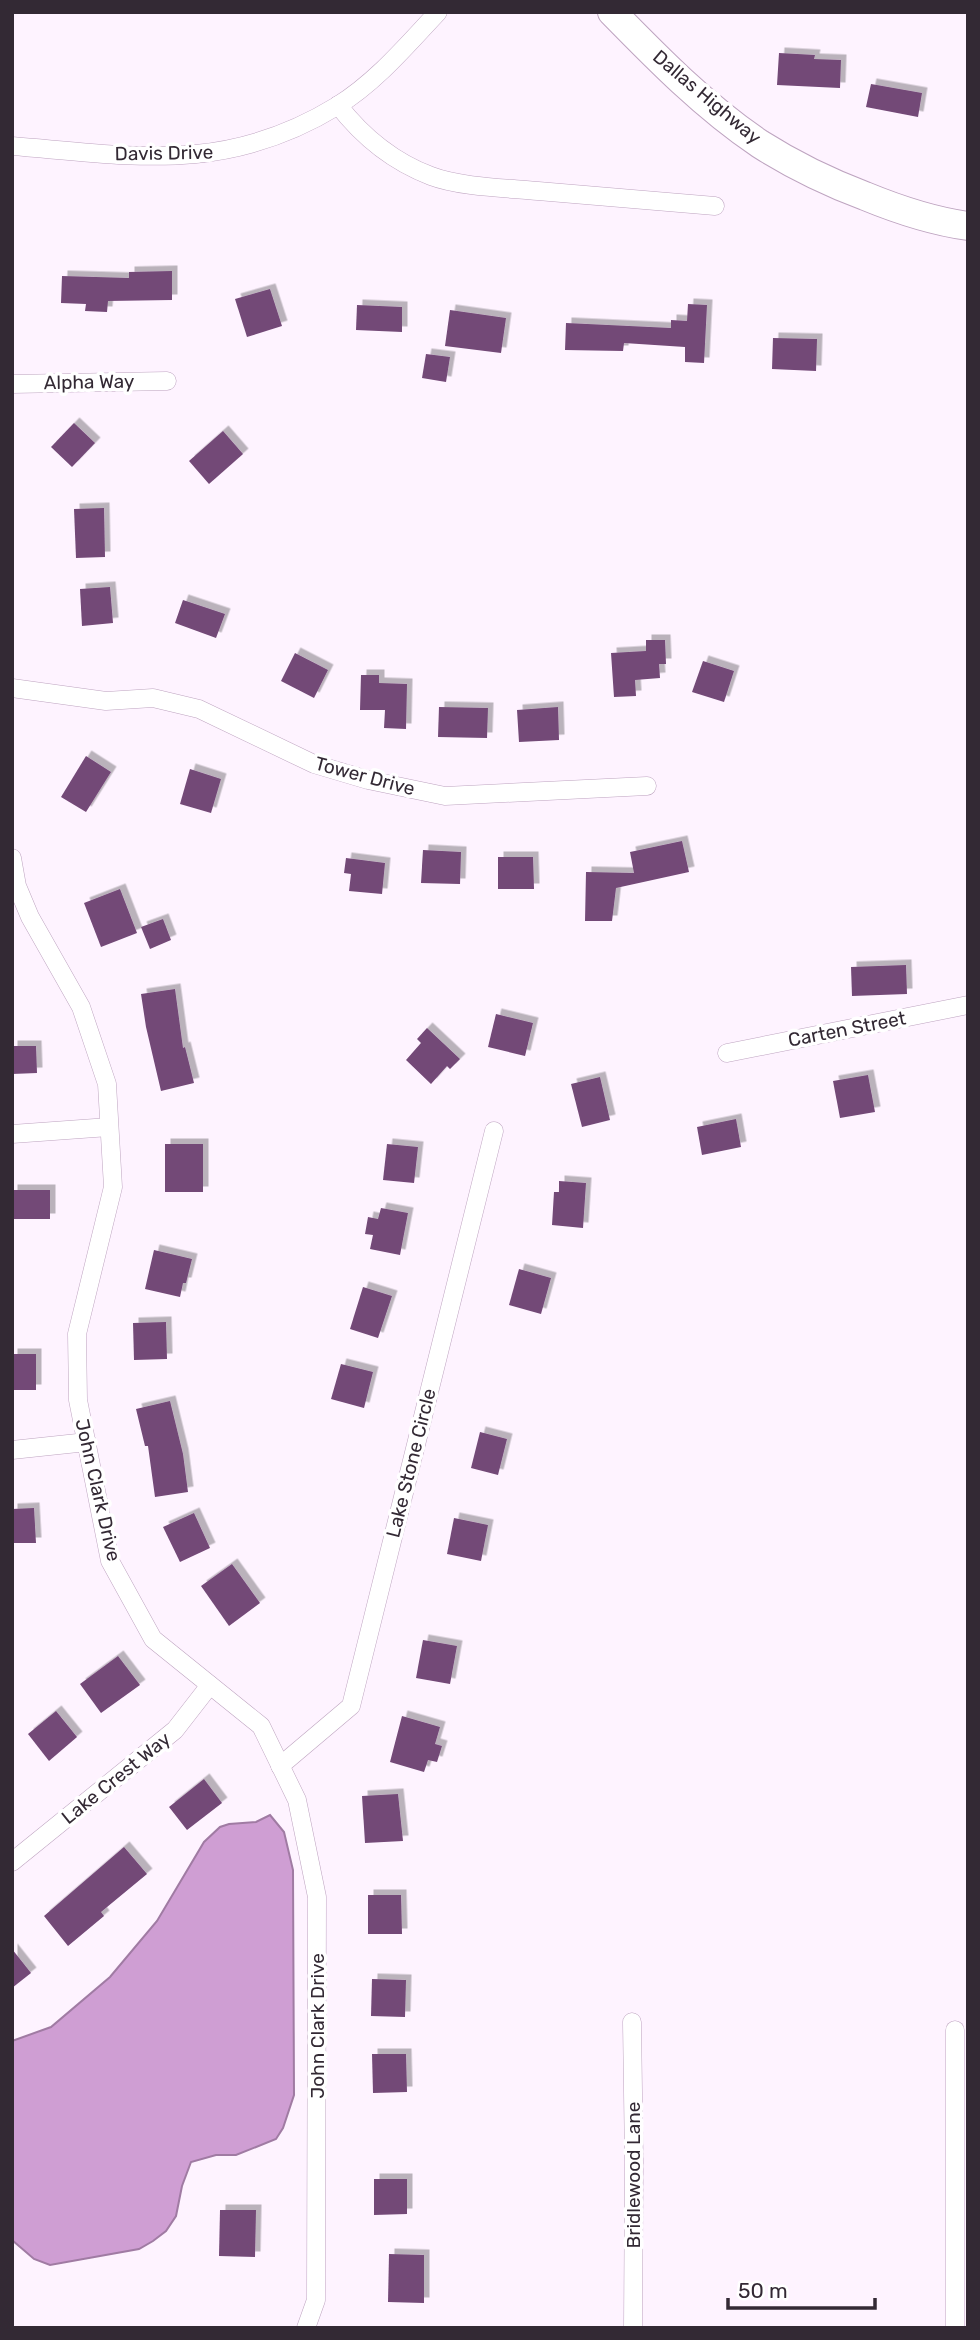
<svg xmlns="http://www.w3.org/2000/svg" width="980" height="2340" font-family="Rubik,sans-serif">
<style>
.water{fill:#cf9ed3;stroke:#a07ba3;stroke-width:2}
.building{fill:#734877;filter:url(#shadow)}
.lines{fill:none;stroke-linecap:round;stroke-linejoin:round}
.minor-casing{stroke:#bea4c0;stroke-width:19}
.primary-casing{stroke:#bea4c0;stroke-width:30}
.minor{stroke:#fff;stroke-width:18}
.primary{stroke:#fff;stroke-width:28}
.labels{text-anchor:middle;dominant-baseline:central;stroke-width:7;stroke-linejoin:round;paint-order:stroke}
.street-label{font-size:19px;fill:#332934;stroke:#fff}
</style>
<defs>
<filter id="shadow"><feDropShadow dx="5.5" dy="-5.5" stdDeviation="0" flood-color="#0004"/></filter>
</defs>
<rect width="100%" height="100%" fill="#fef3ff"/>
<path class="water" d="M 270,1815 L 284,1832 L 293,1870 L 294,2095 L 283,2128 L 276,2139 L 236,2155 L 216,2155 L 191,2162 L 182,2186 L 176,2216 L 166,2231 L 153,2241 L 139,2249 L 50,2265 L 34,2259 L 12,2240 L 12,2041 L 51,2027 L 110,1977 L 157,1921 L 204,1842 L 220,1827 L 229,1824 L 256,1822 Z"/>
<g class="building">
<path d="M 779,53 L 815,55 L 814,59 L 841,60 L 840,88 L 777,85 Z"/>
<path d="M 871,84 L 922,93 L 918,117 L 866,107 Z"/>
<path d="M 172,271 L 172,300 L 108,301 L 107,312 L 85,311 L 86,304 L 61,303 L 62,276 L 129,278 L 129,272 Z"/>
<path d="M 270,289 L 282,326 L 247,337 L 235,299 Z"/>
<path d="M 688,304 L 707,305 L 704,363 L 685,362 L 685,347 L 624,343 L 623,351 L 565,350 L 566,323 L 671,328 L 671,320 L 687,321 Z"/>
<path d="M 357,305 L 402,307 L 402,332 L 356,330 Z"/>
<path d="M 450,310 L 506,318 L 501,353 L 445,346 Z"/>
<path d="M 773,338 L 817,339 L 816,371 L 772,369 Z"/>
<path d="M 426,354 L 450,357 L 446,382 L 422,378 Z"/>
<path d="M 74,423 L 95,443 L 72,467 L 51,447 Z"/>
<path d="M 223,431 L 243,454 L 209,484 L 189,461 Z"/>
<path d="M 104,508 L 105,557 L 76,558 L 74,509 Z"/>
<path d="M 110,587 L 113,623 L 82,626 L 80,589 Z"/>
<path d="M 183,600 L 225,614 L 216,638 L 175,623 Z"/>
<path d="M 646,640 L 665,640 L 666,664 L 659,664 L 660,678 L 635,680 L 636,696 L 614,697 L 611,653 L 646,651 Z"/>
<path d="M 295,653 L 328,670 L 314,698 L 281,681 Z"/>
<path d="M 703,661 L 734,671 L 724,702 L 692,692 Z"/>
<path d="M 361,675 L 379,675 L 379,683 L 407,684 L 406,729 L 384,728 L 385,710 L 360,710 Z"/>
<path d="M 439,707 L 488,708 L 487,738 L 438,737 Z"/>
<path d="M 558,707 L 559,740 L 519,742 L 517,710 Z"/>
<path d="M 86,756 L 111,772 L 86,812 L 61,797 Z"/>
<path d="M 190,769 L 221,779 L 211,813 L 180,804 Z"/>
<path d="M 682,841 L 689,872 L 616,888 L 612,921 L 585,921 L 586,872 L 634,873 L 630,852 Z"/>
<path d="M 423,850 L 461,852 L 460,884 L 421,883 Z"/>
<path d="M 498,857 L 533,857 L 534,889 L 498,889 Z"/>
<path d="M 346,858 L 385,863 L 382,894 L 349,891 L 351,874 L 344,873 Z"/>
<path d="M 120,889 L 137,933 L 101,947 L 84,903 Z"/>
<path d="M 163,919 L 171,940 L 150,949 L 141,927 Z"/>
<path d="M 906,965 L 907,994 L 852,996 L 851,967 Z"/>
<path d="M 175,989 L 183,1048 L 185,1047 L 194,1083 L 161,1091 L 146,1027 L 141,994 Z"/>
<path d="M 496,1014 L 533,1023 L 525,1056 L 488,1047 Z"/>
<path d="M 427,1028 L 460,1059 L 450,1069 L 447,1066 L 431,1084 L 406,1060 L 421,1043 L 417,1039 Z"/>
<path d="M 12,1046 L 36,1046 L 37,1073 L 12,1074 Z"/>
<path d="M 868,1075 L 875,1112 L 840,1118 L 833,1081 Z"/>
<path d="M 600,1077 L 610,1120 L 582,1127 L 571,1084 Z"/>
<path d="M 736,1119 L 741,1147 L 702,1155 L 697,1127 Z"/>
<rect x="165" y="1144" width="38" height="48"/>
<path d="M 387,1144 L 418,1147 L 414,1183 L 383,1180 Z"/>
<path d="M 559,1181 L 586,1183 L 583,1228 L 552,1225 L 554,1192 L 559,1192 Z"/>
<rect x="12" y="1190" width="38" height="29"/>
<path d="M 381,1208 L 408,1213 L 400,1255 L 370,1249 L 373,1235 L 365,1234 L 368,1217 L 378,1219 Z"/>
<path d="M 154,1250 L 192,1259 L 186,1283 L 183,1283 L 180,1297 L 145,1289 Z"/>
<path d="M 519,1269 L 551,1278 L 541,1314 L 509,1305 Z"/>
<path d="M 363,1287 L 392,1296 L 378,1338 L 350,1329 Z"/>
<path d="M 166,1322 L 167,1359 L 134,1360 L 133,1323 Z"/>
<rect x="12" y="1354" width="24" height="36"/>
<path d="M 341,1364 L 373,1372 L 364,1408 L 331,1399 Z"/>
<path d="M 170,1401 L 183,1454 L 188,1492 L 155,1497 L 148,1446 L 145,1446 L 136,1409 Z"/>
<path d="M 480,1432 L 507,1439 L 498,1475 L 471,1468 Z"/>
<path d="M 34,1508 L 36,1543 L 12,1543 L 12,1509 Z"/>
<path d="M 194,1513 L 210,1548 L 180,1562 L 163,1527 Z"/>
<path d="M 454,1518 L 488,1525 L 481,1561 L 447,1554 Z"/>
<path d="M 232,1564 L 260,1603 L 229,1626 L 201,1586 Z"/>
<path d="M 423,1640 L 457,1646 L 450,1684 L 416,1678 Z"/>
<path d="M 118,1656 L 140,1685 L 101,1713 L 80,1684 Z"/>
<path d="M 56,1711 L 77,1737 L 49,1761 L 28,1734 Z"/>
<path d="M 402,1716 L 440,1727 L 435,1744 L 442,1746 L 437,1762 L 428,1760 L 424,1772 L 390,1762 Z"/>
<path d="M 204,1779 L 222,1803 L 187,1830 L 169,1807 Z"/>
<path d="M 398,1794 L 403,1841 L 365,1843 L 362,1796 Z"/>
<path d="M 124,1847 L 147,1874 L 101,1912 L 104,1916 L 68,1946 L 44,1916 Z"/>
<path d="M 368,1895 L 401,1895 L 402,1934 L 368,1934 Z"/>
<path d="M 12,1949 L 31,1973 L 12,1988 Z"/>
<path d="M 372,1979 L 406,1980 L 405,2017 L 371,2016 Z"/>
<path d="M 372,2054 L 406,2054 L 407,2092 L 373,2093 Z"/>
<path d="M 374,2179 L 407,2179 L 407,2214 L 374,2215 Z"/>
<path d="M 220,2210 L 256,2210 L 255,2257 L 219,2256 Z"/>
<path d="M 389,2254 L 424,2255 L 424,2303 L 388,2302 Z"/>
</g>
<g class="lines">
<g class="minor-casing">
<g id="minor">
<path d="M 338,105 C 362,136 394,162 431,176 C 460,187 506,188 538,191 C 597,196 656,201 715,206"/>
<path d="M 12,146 C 134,156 226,174 337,106 C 376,82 407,45 438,12"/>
<path d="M 12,384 L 167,381"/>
<path d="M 12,688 L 106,701 L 153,698 L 199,709 L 314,764 L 368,780 L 445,796 L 647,786"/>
<path d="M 12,858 L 17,886 L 30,917 L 81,1007 L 107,1084 L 113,1187 L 77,1334 L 78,1400 L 110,1561 L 153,1639 L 261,1726 L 297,1800 L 317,1897 L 316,2300 L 306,2328"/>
<path d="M 727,1053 L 968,1005"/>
<path d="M 12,1134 L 109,1127"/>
<path d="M 12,1450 L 87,1442"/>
<path d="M 280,1766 L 351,1706 L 494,1131"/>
<path d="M 12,1862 L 175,1730 L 210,1685"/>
<path d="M 632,2022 L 634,2162 L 633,2328"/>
<path d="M 955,2328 L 955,2030"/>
</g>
</g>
<g class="primary-casing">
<path id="primary" d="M 612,12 C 658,59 705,107 760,144 C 793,165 828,182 865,196 C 899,210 932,221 968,226"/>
</g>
<use href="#minor" class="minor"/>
<use href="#primary" class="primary"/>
</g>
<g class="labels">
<g class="street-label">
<text transform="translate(707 97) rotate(40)">Dallas Highway</text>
<text transform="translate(164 153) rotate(-1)">Davis Drive</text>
<text transform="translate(89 382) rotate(-1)">Alpha Way</text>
<text transform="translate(365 776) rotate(15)">Tower Drive</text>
<text transform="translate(847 1029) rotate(-11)">Carten Street</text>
<text transform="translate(411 1463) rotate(-76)">Lake Stone Circle</text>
<text transform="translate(98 1490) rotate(77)">John Clark Drive</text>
<text transform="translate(116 1778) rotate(-39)">Lake Crest Way</text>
<text transform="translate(317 2026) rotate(-90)">John Clark Drive</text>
<text transform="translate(633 2175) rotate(-90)">Bridlewood Lane</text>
</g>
</g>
<rect width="980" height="2340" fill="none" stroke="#332934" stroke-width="28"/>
<path d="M728 2298v10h147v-10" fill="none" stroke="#332934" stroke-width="3.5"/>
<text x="738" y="2298" font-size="21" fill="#332934" stroke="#ffffff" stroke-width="5" paint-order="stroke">50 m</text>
</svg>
